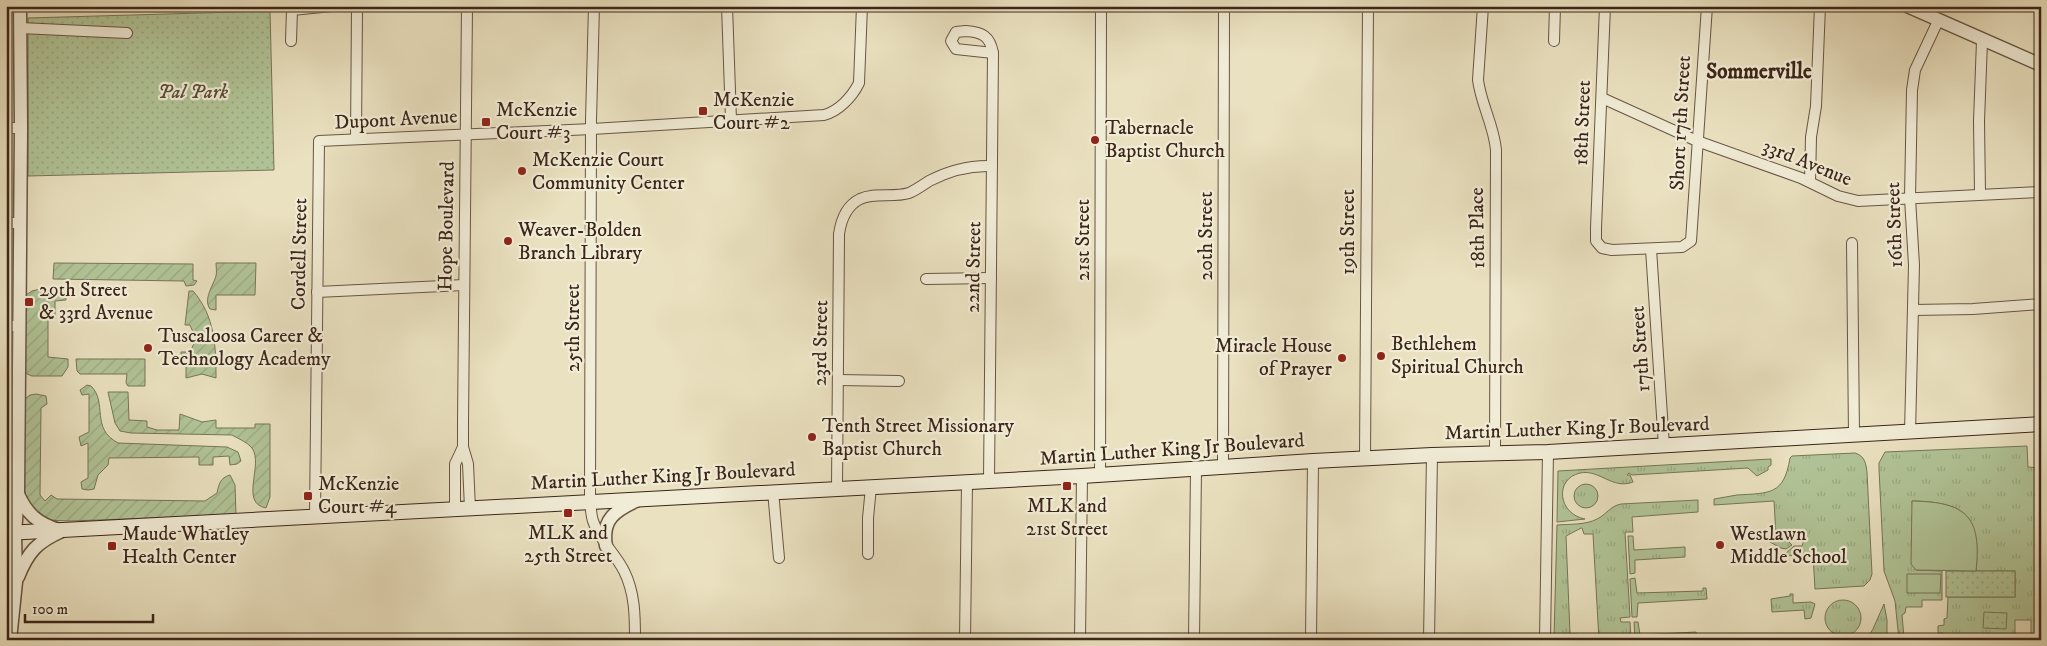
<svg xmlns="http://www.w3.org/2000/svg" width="2047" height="646" font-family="'IM FELL DW Pica',serif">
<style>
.grass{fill:url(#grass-tufts);stroke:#767558}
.park{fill:url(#park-dots);stroke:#767558}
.garden{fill:url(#garden-furrows);stroke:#767558}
.pitch{fill:#b1c497;stroke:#767558}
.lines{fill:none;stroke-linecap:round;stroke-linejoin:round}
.minor-casing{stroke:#685544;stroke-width:12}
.tertiary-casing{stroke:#685544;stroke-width:15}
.secondary-casing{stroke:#3c261a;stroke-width:16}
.minor{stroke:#f1ecd6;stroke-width:10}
.tertiary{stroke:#f1ecd6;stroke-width:12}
.secondary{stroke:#f1ecd6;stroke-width:14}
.poi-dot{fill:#8f2418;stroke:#f1ecd6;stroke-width:2}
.labels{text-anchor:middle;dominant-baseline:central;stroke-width:4.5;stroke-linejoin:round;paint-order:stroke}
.park-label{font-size:20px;font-style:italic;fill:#594e39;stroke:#f1ecd6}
.poi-label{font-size:20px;fill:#3c261a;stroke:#f1ecd6;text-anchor:start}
.street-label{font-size:20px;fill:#3c261a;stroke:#f1ecd6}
.neighbourhood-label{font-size:21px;font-weight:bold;fill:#3c261a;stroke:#f1ecd6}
</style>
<defs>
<pattern id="grass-tufts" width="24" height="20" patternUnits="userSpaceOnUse" patternTransform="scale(1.25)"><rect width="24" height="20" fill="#b1c497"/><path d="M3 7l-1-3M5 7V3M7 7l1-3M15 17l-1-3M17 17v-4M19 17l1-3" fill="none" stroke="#99a882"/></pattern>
<pattern id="park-dots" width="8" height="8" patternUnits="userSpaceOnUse" patternTransform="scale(1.25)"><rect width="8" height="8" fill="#b1c497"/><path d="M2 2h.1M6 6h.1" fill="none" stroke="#99a882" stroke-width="1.8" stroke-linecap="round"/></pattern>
<pattern id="garden-furrows" width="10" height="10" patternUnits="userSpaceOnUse" patternTransform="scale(1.25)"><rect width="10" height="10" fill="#b1c497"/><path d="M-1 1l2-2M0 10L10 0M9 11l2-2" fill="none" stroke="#99a882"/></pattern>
</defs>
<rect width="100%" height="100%" fill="#eae1c0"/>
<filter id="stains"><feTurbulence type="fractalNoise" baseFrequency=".004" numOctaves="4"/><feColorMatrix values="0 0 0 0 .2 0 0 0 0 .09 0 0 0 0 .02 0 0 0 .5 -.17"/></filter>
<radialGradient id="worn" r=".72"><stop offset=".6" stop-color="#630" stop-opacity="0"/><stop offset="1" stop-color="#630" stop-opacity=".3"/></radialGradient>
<g class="grass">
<path d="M 2027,446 L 2028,467 L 2041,468 L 2041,640 L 2031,640 L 2031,620 L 2015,620 L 2015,636 L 1943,636 L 1943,633 L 1938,633 L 1938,626 L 1944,625 L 1944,619 L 1947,618 L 1948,597 L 2015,597 L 2015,571 L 1976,571 C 1981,516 1966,502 1912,501 L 1916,570 L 1942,571 L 1942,600 L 1922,600 L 1922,607 L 1906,607 L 1905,613 L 1902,615 L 1904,638 L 1910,638 L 1910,640 L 1899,640 L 1895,601 L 1884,571 L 1879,469 L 1879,463 L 1885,452 Z"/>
<path d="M 1855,453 C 1865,456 1866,464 1867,472 L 1872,574 L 1870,580 L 1864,586 L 1815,589 L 1813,554 L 1785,556 L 1785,554 L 1794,546 L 1802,546 L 1805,537 L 1803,532 L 1799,530 L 1794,532 L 1792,536 L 1793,540 L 1789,542 L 1792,545 L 1786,549 L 1781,548 L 1770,542 L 1771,536 L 1776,535 L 1774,501 L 1714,505 L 1714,499 C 1722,498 1729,496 1737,495 C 1770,493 1784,495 1790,458 L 1792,456 Z"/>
<path d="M 1771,459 L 1771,465 L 1768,467 L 1768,470 L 1757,476 L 1748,468 L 1632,475 L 1629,473 L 1627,475 L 1630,475 L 1633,482 C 1612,490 1600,469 1580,473 C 1554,479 1558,514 1585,519 L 1557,522 L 1558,471 Z"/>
<circle cx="1586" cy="496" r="12"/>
<path d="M 1698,500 L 1698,512 L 1632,517 L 1633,532 L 1625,532 L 1630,617 L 1620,618 L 1621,622 L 1630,622 L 1631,639 L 1599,640 L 1593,534 L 1584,534 L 1582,528 L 1581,528 L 1566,536 L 1570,634 L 1577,634 L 1577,640 L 1557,640 L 1554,638 L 1557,525 C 1570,524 1586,525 1597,519 C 1606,515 1610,506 1621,504 Z"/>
<path d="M 1628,536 L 1633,536 L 1634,550 L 1685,547 L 1685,557 L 1635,560 L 1635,573 L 1630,574 Z"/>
<path d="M 1635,578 L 1637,593 L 1703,591 L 1703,588 L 1706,588 L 1707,599 L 1638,603 L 1637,617 L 1632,617 L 1630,579 Z"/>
<path d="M 1790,594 L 1793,594 L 1793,603 L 1811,602 L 1815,604 L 1811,618 L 1805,619 L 1804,610 L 1772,612 L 1771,599 L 1790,596 Z"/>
<circle cx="1843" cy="618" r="18"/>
<path d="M 1884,604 L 1887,620 L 1887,637 L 1880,634 L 1876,640 L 1866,640 L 1873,629 Z"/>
<path d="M 1634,622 L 1638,622 L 1640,635 L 1696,632 L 1697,640 L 1635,638 Z"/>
</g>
<g class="park">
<path d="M 270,11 L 274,170 L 28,176 L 28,18 Z"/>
<rect x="1946" y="571" width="69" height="26"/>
<path d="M 1984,612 L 2007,613 L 2006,629 L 1983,628 Z"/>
</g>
<g class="garden">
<path d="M 54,263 L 193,264 L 193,280 L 197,281 L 194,285 L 186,286 L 184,281 L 53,279 Z"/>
<path d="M 216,263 L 256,263 L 255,295 L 216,295 L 216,310 L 210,309 C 203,299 213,286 216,276 C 217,272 216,267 216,263 Z"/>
<path d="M 40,289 L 60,290 L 66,294 L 66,300 L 55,301 L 55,319 L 48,319 L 48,357 L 68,359 L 68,367 L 62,376 L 32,376 L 27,374 L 24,370 L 26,295 L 32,291 Z"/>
<path d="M 189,291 L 193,291 C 215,316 216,347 216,378 L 202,374 L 186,378 L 186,355 L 181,354 L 181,352 L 190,352 L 196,339 L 190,325 L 185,325 Z"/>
<path d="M 76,359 L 145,359 L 145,386 L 128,386 L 126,383 L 127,374 L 80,374 L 77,371 Z"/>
<path d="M 87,385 L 91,386 C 108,403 90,428 118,443 L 227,447 L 238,452 L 241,461 L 237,464 L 230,465 L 229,456 L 213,457 L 213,465 L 199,465 L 199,457 L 109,458 L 108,465 L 98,475 L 94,489 L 88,490 L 82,489 L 81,482 L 88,478 L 88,443 L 81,446 L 79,437 L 89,432 L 89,394 L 82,395 L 80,390 Z"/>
<path d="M 108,392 L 128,392 L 129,420 L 147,421 L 147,427 L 157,430 L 179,430 L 180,414 L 202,422 L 216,420 L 216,428 L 255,428 L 255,424 L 270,424 L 270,497 L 266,508 C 239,503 264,465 252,448 C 247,442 239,439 232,435 L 131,433 L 120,431 L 115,423 Z"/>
<path d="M 36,394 L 46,396 L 47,404 L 41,408 L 40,495 L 45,501 L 51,495 L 57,499 L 205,501 L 217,493 C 219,484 220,478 230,475 L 235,485 L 236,515 L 70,521 L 45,520 L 23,498 L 25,399 L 30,395 Z"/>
</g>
<g class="pitch">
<path d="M 1912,501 C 1966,502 1982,516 1976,571 L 1916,570 L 1911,564 Z"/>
<path d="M 1907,574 L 1941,574 L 1940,593 L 1907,593 Z"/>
</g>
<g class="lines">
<g class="minor-casing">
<g id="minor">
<path d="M 467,6 L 463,423 L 463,447 L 468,464 L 470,508"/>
<path d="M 594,6 L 591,120 L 590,501 C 591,508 591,515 593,521 C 599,540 615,553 624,571 C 635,593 635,616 635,640"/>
<path d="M 727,6 L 731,120"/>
<path d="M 1483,6 L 1478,80 C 1481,104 1494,126 1496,150 L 1495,453"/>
<path d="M 1605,6 L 1596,228 L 1596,241 L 1602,248 L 1612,250 L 1682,247 L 1691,241 L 1707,6"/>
<path d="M 6,7 L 20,7"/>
<path d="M 20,28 L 127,33"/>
<path d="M 966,31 C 982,32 990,36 993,53 L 956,49 L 951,41 L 956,32 Z"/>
<path d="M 291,41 L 292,10 L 332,6"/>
<path d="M 1554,41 L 1555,6"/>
<path d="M 1602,98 L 1697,141 L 1801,178 L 1838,196 L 1858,201 L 2041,192"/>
<path d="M 6,128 L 21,128"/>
<path d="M 356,139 L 357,6"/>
<path d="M 1810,182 L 1811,137 L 1816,106 L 1820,6"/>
<path d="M 1980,194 L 1979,121 L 1982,41"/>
<path d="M 6,223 L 20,223"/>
<path d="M 1852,243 L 1854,435"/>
<path d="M 1651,249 L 1664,446"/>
<path d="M 926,279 L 991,278"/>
<path d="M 317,292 L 464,285"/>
<path d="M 1913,310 L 1973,309 L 2041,304"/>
<path d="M 6,326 L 19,326"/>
<path d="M 838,380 L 899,381"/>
<path d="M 1910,433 L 1914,265 L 1910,198 L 1912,90 L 1915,70 L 1938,21"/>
<path d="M 1365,458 L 1368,6"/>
<path d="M 1223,467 L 1224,6"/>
<path d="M 1100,474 L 1101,6"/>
<path d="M 989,481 L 993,53"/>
<path d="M 837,488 L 839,234 C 841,220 846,206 860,199 C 875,192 893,198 909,193 C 916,190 923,185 929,181 C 950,170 969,165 992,166"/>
<path d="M 773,491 L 779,558"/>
<path d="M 455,509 L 455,464 L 463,447"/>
<path d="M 315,517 L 319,141 L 592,129 L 824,115 C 839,111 852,97 859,83 L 862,6"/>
<path d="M 868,554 L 868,518 L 871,487"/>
<path d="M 965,640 L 967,482"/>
<path d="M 1080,640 L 1082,476"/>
<path d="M 1194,640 L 1196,469"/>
<path d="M 1311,640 L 1313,461"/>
<path d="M 1429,640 L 1432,455"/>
<path d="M 1545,640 L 1548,452"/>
</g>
</g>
<g class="tertiary-casing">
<g id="tertiary">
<path d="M 1907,6 L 2041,65"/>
<path d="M 18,494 C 27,514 37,523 59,530"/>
<path d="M 606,546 C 601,519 616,510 638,500"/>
<path d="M 18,577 C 28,552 37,542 62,531"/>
<path d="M 10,640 L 16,582 L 15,533 L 18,494 L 21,128 L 20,6"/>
</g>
</g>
<g class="secondary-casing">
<path id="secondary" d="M 6,533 L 1082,476 L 1313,461 L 1432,455 L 1548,452 L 2041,424"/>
</g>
<use href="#minor" class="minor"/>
<use href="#tertiary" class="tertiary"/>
<use href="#secondary" class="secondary"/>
</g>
<g class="poi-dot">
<rect x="698" y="106" width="10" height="10" rx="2.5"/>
<rect x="481" y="117" width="10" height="10" rx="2.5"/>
<circle cx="1095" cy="140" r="5"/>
<circle cx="522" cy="171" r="5"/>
<circle cx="508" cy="241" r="5"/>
<rect x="24" y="297" width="10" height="10" rx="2.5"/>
<circle cx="148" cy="348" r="5"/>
<circle cx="1381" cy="356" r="5"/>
<circle cx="1342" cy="358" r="5"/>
<circle cx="812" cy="437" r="5"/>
<rect x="1062" y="481" width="10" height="10" rx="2.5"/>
<rect x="303" y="491" width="10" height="10" rx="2.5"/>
<rect x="563" y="508" width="10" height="10" rx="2.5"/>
<circle cx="1720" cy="545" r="5"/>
<rect x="107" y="541" width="10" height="10" rx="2.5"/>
</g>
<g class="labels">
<g class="park-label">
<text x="193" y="92">Pal Park</text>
</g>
<g class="poi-label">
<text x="713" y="100">McKenzie<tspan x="713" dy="23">Court #2</tspan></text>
<text x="496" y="110">McKenzie<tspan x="496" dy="23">Court #3</tspan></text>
<text x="1105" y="128">Tabernacle<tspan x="1105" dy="23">Baptist Church</tspan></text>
<text x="532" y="160">McKenzie Court<tspan x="532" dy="23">Community Center</tspan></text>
<text x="518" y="230">Weaver-Bolden<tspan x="518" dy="23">Branch Library</tspan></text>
<text x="39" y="290">29th Street<tspan x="39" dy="23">&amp; 33rd Avenue</tspan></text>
<text x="158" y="336">Tuscaloosa Career &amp;<tspan x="158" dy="23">Technology Academy</tspan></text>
<text x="1391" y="344">Bethlehem<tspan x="1391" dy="23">Spiritual Church</tspan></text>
<text x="1332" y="346" text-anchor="end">Miracle House<tspan x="1332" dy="23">of Prayer</tspan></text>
<text x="822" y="426">Tenth Street Missionary<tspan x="822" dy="23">Baptist Church</tspan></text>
<text x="318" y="484">McKenzie<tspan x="318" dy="23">Court #4</tspan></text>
<text x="1067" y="506" text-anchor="middle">MLK and<tspan x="1067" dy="23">21st Street</tspan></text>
<text x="568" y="533" text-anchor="middle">MLK and<tspan x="568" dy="23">25th Street</tspan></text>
<text x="122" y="534">Maude Whatley<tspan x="122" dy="23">Health Center</tspan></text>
<text x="1730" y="534">Westlawn<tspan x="1730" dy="23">Middle School</tspan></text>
</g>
<g class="street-label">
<text transform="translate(396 120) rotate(-3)">Dupont Avenue</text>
<text transform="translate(1583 123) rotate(-88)">18th Street</text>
<text transform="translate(1681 123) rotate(-87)">Short 17th Street</text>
<text transform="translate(1807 163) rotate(22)">33rd Avenue</text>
<text transform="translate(1895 225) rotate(-92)">16th Street</text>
<text transform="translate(447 226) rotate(-89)">Hope Boulevard</text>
<text transform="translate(1478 228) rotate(-91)">18th Place</text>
<text transform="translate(1348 232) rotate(-90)">19th Street</text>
<text transform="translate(1206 236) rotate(-90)">20th Street</text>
<text transform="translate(1083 240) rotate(-90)">21st Street</text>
<text transform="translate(300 254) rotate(-89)">Cordell Street</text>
<text transform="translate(974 267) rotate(-89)">22nd Street</text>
<text transform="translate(573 328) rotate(-90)">25th Street</text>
<text transform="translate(821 343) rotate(-89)">23rd Street</text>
<text transform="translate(1641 349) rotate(-94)">17th Street</text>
<text transform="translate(1577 429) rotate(-2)">Martin Luther King Jr Boulevard</text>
<text transform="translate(1172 450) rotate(-4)">Martin Luther King Jr Boulevard</text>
<text transform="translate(663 477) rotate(-3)">Martin Luther King Jr Boulevard</text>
</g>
<g class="neighbourhood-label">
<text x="1759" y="72">Sommerville</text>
</g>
</g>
<rect width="2047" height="646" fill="none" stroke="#eae1c0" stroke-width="25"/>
<rect x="8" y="8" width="2032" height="631" fill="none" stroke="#3c261a" stroke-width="2.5"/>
<rect x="12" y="12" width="2022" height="621" fill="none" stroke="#3c261a"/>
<path d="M25 614v8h128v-8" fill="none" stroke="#3c261a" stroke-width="2.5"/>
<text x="32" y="614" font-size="15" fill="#3c261a" stroke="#f1ecd6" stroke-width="4" paint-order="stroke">100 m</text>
<rect width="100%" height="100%" filter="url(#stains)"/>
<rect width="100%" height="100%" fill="url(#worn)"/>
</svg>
